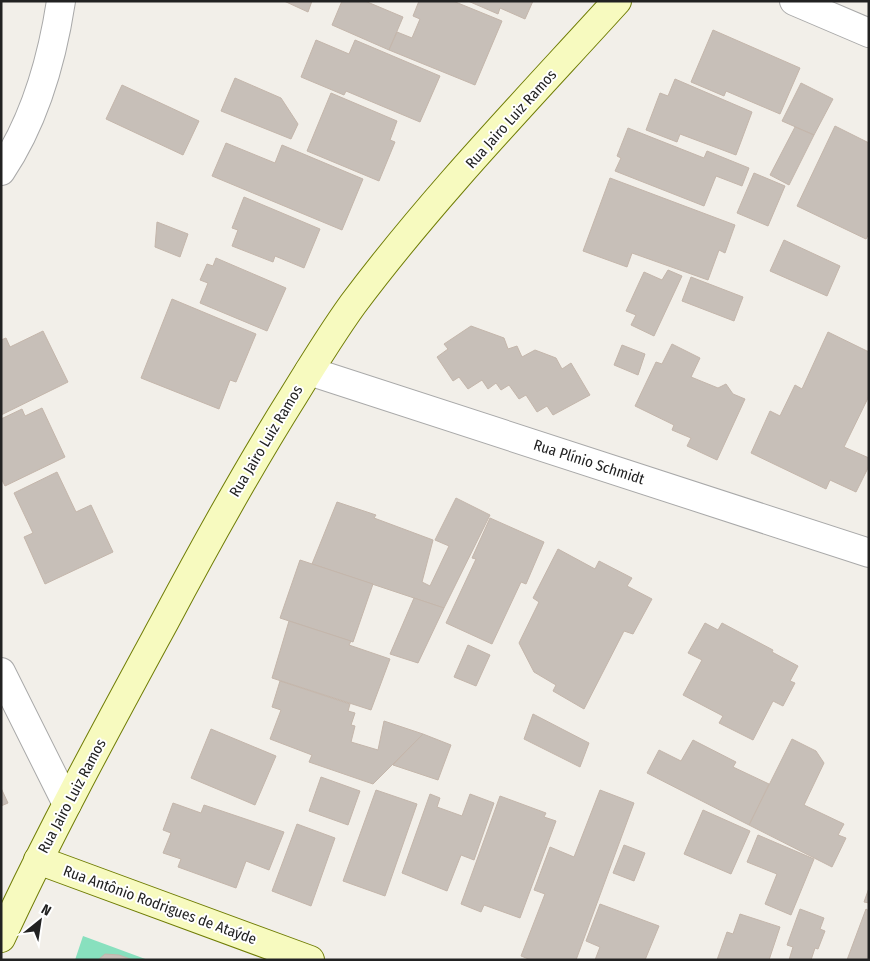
<svg xmlns="http://www.w3.org/2000/svg" width="870" height="961" font-family="'Fira Sans Condensed',sans-serif">
<style>
.pitch{fill:#88e0be}
.building{fill:#c7bfb8;stroke:#c4b6ab}
.lines{fill:none;stroke-linecap:round;stroke-linejoin:round}
.street-casing{stroke:#a9a9a9;stroke-width:30}
.secondary-casing{stroke:#707d05;stroke-width:30}
.street{stroke:#fff;stroke-width:28}
.secondary{stroke:#f7fabf;stroke-width:28}
.labels{text-anchor:middle;dominant-baseline:central;stroke-width:4;stroke-linejoin:round;paint-order:stroke}
.street-label{font-size:15px;fill:#222;stroke:#fff}
</style>
<rect width="100%" height="100%" fill="#f2efe9"/>
<path class="pitch" d="M 83,936 L 148,960 L 75,960 Z"/>
<g class="building">
<path d="M 284,1 L 312,1 L 308,12 Z"/>
<path d="M 342,1 L 365,1 L 403,17 L 389,50 L 332,25 Z"/>
<path d="M 419,1 L 453,1 L 502,21 L 475,85 L 389,50 L 397,32 L 412,38 L 420,19 L 413,16 Z"/>
<path d="M 468,1 L 533,1 L 525,19 L 500,8 L 498,14 Z"/>
<path d="M 713,30 L 800,68 L 780,114 L 726,91 L 724,96 L 691,82 Z"/>
<path d="M 316,40 L 349,54 L 355,40 L 440,76 L 420,122 L 346,91 L 344,95 L 301,77 Z"/>
<path d="M 235,78 L 281,98 L 298,124 L 291,139 L 221,111 Z"/>
<path d="M 675,79 L 752,112 L 736,155 L 680,134 L 677,142 L 646,130 L 660,93 L 668,96 Z"/>
<path d="M 801,83 L 833,99 L 814,135 L 782,121 Z"/>
<path d="M 122,85 L 199,121 L 183,155 L 106,119 Z"/>
<path d="M 331,93 L 397,121 L 390,140 L 395,142 L 379,181 L 307,151 Z"/>
<path d="M 835,126 L 869,143 L 869,234 L 866,239 L 797,206 Z"/>
<path d="M 795,127 L 814,135 L 789,185 L 770,175 Z"/>
<path d="M 628,128 L 704,158 L 707,151 L 749,168 L 742,186 L 716,176 L 704,206 L 615,171 L 621,158 L 617,156 Z"/>
<path d="M 226,143 L 275,163 L 282,145 L 363,179 L 342,230 L 212,176 Z"/>
<path d="M 754,173 L 785,186 L 768,226 L 737,213 Z"/>
<path d="M 610,178 L 735,225 L 725,253 L 719,250 L 708,280 L 632,253 L 627,267 L 583,251 Z"/>
<path d="M 244,197 L 320,229 L 304,268 L 275,256 L 273,262 L 232,246 L 238,230 L 232,228 Z"/>
<path d="M 157,222 L 188,234 L 180,257 L 155,247 Z"/>
<path d="M 784,240 L 840,266 L 827,296 L 770,271 Z"/>
<path d="M 216,258 L 286,288 L 267,331 L 200,303 L 208,283 L 200,280 L 207,264 L 213,266 Z"/>
<path d="M 668,270 L 682,276 L 654,336 L 631,325 L 636,315 L 626,311 L 644,272 L 662,280 Z"/>
<path d="M 691,277 L 743,297 L 734,321 L 682,301 Z"/>
<path d="M 172,299 L 256,334 L 236,382 L 230,380 L 219,409 L 141,378 Z"/>
<path d="M 471,326 L 504,338 L 508,349 L 517,346 L 522,357 L 535,350 L 556,358 L 562,369 L 571,363 L 590,395 L 553,415 L 547,406 L 537,412 L 526,395 L 519,399 L 509,385 L 501,390 L 496,383 L 488,389 L 482,380 L 468,389 L 459,377 L 453,381 L 437,357 L 448,349 L 444,344 Z"/>
<path d="M 43,331 L 68,382 L 1,415 L 1,340 L 6,338 L 10,347 Z"/>
<path d="M 828,332 L 869,352 L 869,396 L 844,447 L 869,458 L 869,466 L 856,492 L 830,480 L 826,489 L 751,453 L 770,411 L 780,416 L 795,385 L 802,389 Z"/>
<path d="M 672,344 L 700,358 L 691,377 L 718,388 L 726,384 L 733,394 L 745,399 L 717,460 L 687,446 L 691,438 L 672,430 L 674,425 L 635,406 L 656,362 L 662,364 Z"/>
<path d="M 622,345 L 645,354 L 638,375 L 614,365 Z"/>
<path d="M 42,408 L 65,457 L 5,486 L 1,478 L 1,419 L 22,409 L 25,416 Z"/>
<path d="M 57,472 L 76,512 L 91,505 L 113,552 L 45,584 L 24,537 L 33,533 L 14,493 Z"/>
<path d="M 456,498 L 490,515 L 444,608 L 312,564 L 337,502 L 376,515 L 374,518 L 433,540 L 422,582 L 430,586 L 449,546 L 435,540 Z"/>
<path d="M 490,518 L 544,542 L 526,584 L 521,582 L 492,644 L 446,623 L 476,559 L 472,558 Z"/>
<path d="M 558,549 L 595,569 L 599,561 L 632,578 L 627,586 L 652,599 L 633,634 L 624,631 L 584,709 L 553,691 L 556,685 L 534,672 L 519,643 L 539,602 L 533,598 Z"/>
<path d="M 300,560 L 373,584 L 353,642 L 280,618 Z"/>
<path d="M 414,598 L 444,608 L 418,663 L 390,654 Z"/>
<path d="M 289,621 L 351,641 L 349,645 L 390,659 L 371,710 L 272,678 Z"/>
<path d="M 705,623 L 718,630 L 722,623 L 773,650 L 772,652 L 798,666 L 790,681 L 795,683 L 783,706 L 773,701 L 753,740 L 719,723 L 723,716 L 683,695 L 702,660 L 688,653 Z"/>
<path d="M 468,645 L 490,655 L 476,686 L 454,677 Z"/>
<path d="M 280,681 L 350,704 L 348,711 L 355,713 L 351,725 L 355,726 L 351,742 L 378,750 L 384,721 L 423,734 L 373,784 L 309,762 L 312,755 L 270,739 L 281,710 L 272,707 Z"/>
<path d="M 533,714 L 589,743 L 580,767 L 524,739 Z"/>
<path d="M 211,729 L 276,756 L 255,805 L 191,778 Z"/>
<path d="M 423,734 L 451,745 L 438,780 L 393,765 Z"/>
<path d="M 792,739 L 816,751 L 824,763 L 804,805 L 844,824 L 838,835 L 846,838 L 832,867 L 749,825 Z"/>
<path d="M 693,740 L 736,762 L 733,767 L 769,784 L 749,825 L 647,773 L 659,750 L 681,761 Z"/>
<path d="M 321,777 L 360,791 L 348,825 L 309,811 Z"/>
<path d="M 1,788 L 8,803 L 1,806 Z"/>
<path d="M 376,790 L 417,804 L 385,896 L 343,881 Z"/>
<path d="M 600,790 L 634,803 L 576,960 L 531,960 L 521,956 L 545,894 L 534,890 L 550,847 L 574,857 Z"/>
<path d="M 430,794 L 440,798 L 437,807 L 462,816 L 470,794 L 494,803 L 474,860 L 461,855 L 447,891 L 402,873 Z"/>
<path d="M 500,796 L 546,813 L 544,817 L 556,821 L 520,918 L 484,905 L 481,912 L 461,904 Z"/>
<path d="M 173,803 L 201,813 L 204,805 L 284,832 L 269,870 L 246,861 L 236,888 L 178,867 L 181,859 L 163,853 L 171,833 L 163,830 Z"/>
<path d="M 703,810 L 750,831 L 731,874 L 684,854 Z"/>
<path d="M 297,824 L 335,838 L 311,906 L 272,891 Z"/>
<path d="M 758,835 L 814,859 L 791,915 L 765,904 L 777,874 L 747,862 Z"/>
<path d="M 624,845 L 645,853 L 634,881 L 613,873 Z"/>
<path d="M 869,888 L 869,903 L 864,902 Z"/>
<path d="M 600,904 L 659,926 L 645,960 L 595,960 L 600,947 L 586,941 Z"/>
<path d="M 800,909 L 824,918 L 820,929 L 825,931 L 818,949 L 815,948 L 811,960 L 789,960 L 793,947 L 787,945 Z"/>
<path d="M 866,909 L 869,911 L 869,960 L 847,960 Z"/>
<path d="M 740,914 L 780,927 L 769,960 L 717,960 L 727,932 L 733,934 Z"/>
<path d="M 105,954 L 119,955 L 133,960 L 98,960 Z"/>
</g>
<g class="lines">
<g class="street-casing">
<g id="street">
<path d="M 794,1 L 869,33"/>
<path d="M 1,171 C 34,122 52,60 61,1"/>
<path d="M 309,371 L 869,553"/>
<path d="M 1,672 L 67,804"/>
</g>
</g>
<g class="secondary-casing">
<g id="secondary">
<path d="M 38,860 L 310,960"/>
<path d="M 1,938 C 51,830 108,726 165,621 C 206,544 248,468 294,395 C 313,364 332,333 353,304 C 433,197 527,100 617,1"/>
</g>
</g>
<use href="#street" class="street"/>
<use href="#secondary" class="secondary"/>
</g>
<g class="labels">
<g class="street-label">
<text transform="translate(511 119) rotate(-48)">Rua Jairo Luiz Ramos</text>
<text transform="translate(266 441) rotate(-59)">Rua Jairo Luiz Ramos</text>
<text transform="translate(589 462) rotate(18)">Rua Plínio Schmidt</text>
<text transform="translate(72 796) rotate(-62)">Rua Jairo Luiz Ramos</text>
<text transform="translate(160 905) rotate(20)">Rua Antônio Rodrigues de Ataýde</text>
</g>
</g>
<rect width="870" height="961" fill="none" stroke="#222222" stroke-width="5"/>
<g transform="translate(40 921) rotate(30)" stroke="#ffffff" stroke-width="4" paint-order="stroke">
<path d="M0-4L9 19L0 12L-9 19Z" fill="#222222"/>
<text y="-8" font-size="14" font-weight="bold" text-anchor="middle" fill="#222222">N</text>
</g>
</svg>
